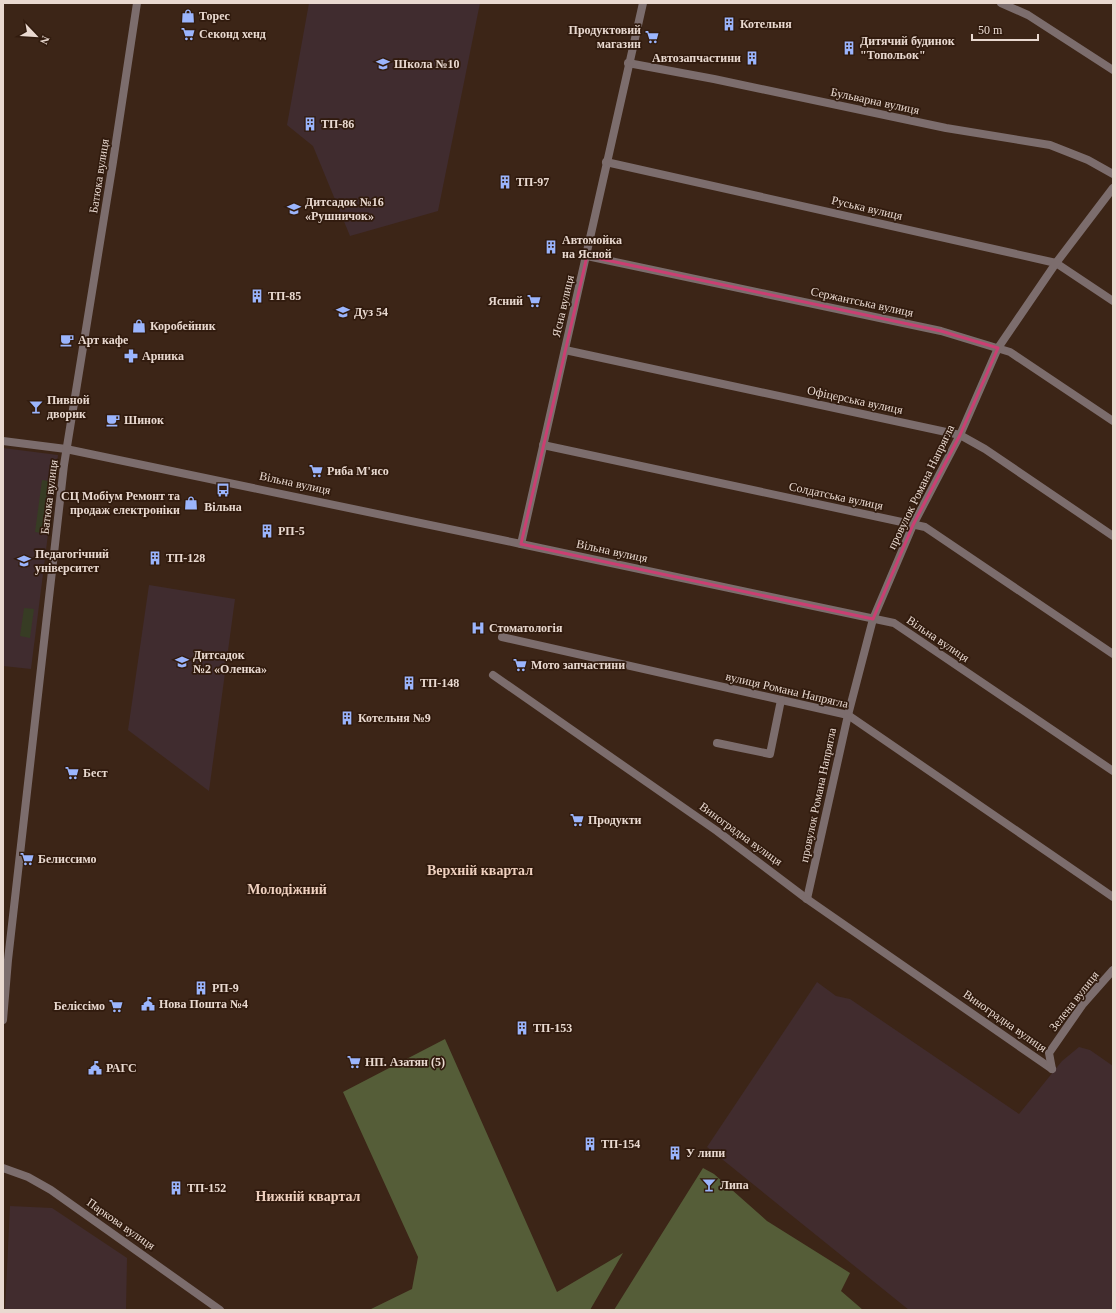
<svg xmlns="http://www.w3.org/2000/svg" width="1116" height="1313" font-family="Georgia,serif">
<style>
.industrial{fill:#412c2e}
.education{fill:#402c2f}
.green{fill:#373c24}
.forest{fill:#555d38}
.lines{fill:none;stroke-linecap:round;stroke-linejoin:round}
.minor{stroke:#7c6d6d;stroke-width:8}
.tertiary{stroke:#7c6d6d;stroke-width:8}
.marked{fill:none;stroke:#ca3f72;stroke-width:3;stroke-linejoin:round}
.labels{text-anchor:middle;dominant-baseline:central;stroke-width:3.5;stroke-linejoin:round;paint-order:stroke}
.poi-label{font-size:12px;font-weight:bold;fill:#e9d9d0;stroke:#311b0e;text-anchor:start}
.street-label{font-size:12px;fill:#e9d9d0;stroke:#311b0e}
.quarter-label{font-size:14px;font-weight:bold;fill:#efd0bf;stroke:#311b0e}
</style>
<rect width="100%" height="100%" fill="#3c2517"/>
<g class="industrial">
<path d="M 817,982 L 836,996 L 850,999 L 1019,1114 L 1062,1061 L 1079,1047 L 1090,1050 L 1113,1066 L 1113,1310 L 909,1310 L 707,1147 Z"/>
<path d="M 10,1206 L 52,1208 L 127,1258 L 126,1310 L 5,1310 Z"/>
</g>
<g class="education">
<path d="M 309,3 L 480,3 L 438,211 L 350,236 L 313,146 L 287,125 Z"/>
<path d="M 3,448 L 58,455 L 31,669 L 3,666 Z"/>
<path d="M 149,585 L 235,599 L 209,791 L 128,730 Z"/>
</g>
<g class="green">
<path d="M 42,480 L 49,481 L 42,533 L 35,532 Z"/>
<path d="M 24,608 L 34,609 L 30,638 L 20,636 Z"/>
</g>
<g class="forest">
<path d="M 445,1039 L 557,1292 L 623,1253 L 590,1310 L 369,1310 L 412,1289 L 418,1257 L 343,1092 Z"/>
<path d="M 703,1168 L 714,1174 L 767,1221 L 850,1273 L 841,1291 L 863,1310 L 614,1310 Z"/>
</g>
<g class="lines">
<g class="minor">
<path d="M 1001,3 L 1028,15 L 1113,70"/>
<path d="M 628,63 L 714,79 L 946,128 L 1050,145 L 1088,160 L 1113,174"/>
<path d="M 606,162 L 1056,263 L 1113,301"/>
<path d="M 587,256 L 941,331 L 1010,352 L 1113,421"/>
<path d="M 565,350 L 960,435 L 985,449 L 1113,536"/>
<path d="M 3,441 L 66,449"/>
<path d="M 543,445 L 925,527 L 1113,654"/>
<path d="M 521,544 L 894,623 L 1113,771"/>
<path d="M 502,637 L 848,715 L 1113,897"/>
<path d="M 493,675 L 717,831 L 807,899 L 1052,1069"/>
<path d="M 717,743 L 770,754 L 781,700"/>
<path d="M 807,899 L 848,715 L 873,619 L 913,525 L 960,435 L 998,348 L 1056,263 L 1113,188"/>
<path d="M 1052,1069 L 1049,1053 L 1083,1004 L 1113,970"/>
<path d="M 3,1168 L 28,1177 L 51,1190 L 220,1310"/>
</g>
<g class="tertiary">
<path d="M 66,449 L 521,544 L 643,3"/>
<path d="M 3,1020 L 8,960 L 64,465 L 113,162 L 137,3"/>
</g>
</g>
<path class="marked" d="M 587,256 L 941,331 L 998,348 L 960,435 L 913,525 L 873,619 L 521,544 Z"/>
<defs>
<g id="shop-bare" transform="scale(1.08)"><path d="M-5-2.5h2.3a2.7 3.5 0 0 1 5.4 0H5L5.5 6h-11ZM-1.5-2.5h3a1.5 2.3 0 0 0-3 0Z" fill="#9bb5fd" stroke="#311b0e" stroke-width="2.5" paint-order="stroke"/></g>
<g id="building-bare" transform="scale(1.08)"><path d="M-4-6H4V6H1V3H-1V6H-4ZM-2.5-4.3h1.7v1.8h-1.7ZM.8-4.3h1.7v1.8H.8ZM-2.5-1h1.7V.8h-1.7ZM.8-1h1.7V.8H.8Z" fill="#9bb5fd" stroke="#311b0e" stroke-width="2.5" paint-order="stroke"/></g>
<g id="supermarket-bare" transform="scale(1.08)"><path d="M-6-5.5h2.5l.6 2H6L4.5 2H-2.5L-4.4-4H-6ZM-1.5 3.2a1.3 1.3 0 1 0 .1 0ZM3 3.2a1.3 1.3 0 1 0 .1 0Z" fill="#9bb5fd" stroke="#311b0e" stroke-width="2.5" paint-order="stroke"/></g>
<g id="school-bare" transform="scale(1.08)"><path d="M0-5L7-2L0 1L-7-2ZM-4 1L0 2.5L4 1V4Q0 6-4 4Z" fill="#9bb5fd" stroke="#311b0e" stroke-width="2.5" paint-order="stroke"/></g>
<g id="cafe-bare" transform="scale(1.08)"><path d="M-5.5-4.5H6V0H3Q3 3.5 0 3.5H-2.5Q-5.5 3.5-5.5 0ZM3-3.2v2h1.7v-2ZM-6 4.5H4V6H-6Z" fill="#9bb5fd" stroke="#311b0e" stroke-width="2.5" paint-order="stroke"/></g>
<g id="pharmacy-bare" transform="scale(1.08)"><path d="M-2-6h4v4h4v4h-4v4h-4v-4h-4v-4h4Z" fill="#9bb5fd" stroke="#311b0e" stroke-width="2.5" paint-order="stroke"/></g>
<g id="bar-bare" transform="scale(1.08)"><path d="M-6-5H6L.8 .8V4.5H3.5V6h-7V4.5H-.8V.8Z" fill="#9bb5fd" stroke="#311b0e" stroke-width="2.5" paint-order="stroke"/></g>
<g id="bus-bare" transform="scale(1.08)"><path d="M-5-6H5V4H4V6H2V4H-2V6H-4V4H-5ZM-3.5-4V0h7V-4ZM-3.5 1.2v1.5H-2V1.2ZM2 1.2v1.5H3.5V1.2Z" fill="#9bb5fd" stroke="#311b0e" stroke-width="2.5" paint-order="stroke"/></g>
<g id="university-bare" transform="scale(1.08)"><path d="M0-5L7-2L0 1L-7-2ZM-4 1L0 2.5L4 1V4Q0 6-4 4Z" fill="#9bb5fd" stroke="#311b0e" stroke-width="2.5" paint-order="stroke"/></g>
<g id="hospital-bare" transform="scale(1.08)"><path d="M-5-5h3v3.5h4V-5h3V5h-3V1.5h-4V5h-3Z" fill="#9bb5fd" stroke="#311b0e" stroke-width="2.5" paint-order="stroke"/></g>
<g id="civic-bare" transform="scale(1.08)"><path d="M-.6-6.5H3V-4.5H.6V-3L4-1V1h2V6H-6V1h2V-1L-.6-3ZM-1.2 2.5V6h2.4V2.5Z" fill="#9bb5fd" stroke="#311b0e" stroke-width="2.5" paint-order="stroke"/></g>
</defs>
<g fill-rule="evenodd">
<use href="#shop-bare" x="188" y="16"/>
<use href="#building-bare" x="729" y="24"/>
<use href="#supermarket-bare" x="188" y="34"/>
<use href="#supermarket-bare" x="652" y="37"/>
<use href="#building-bare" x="849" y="48"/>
<use href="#building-bare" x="752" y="58"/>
<use href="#school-bare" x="383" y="64"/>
<use href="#building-bare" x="310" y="124"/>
<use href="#building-bare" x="505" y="182"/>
<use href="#school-bare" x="294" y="209"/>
<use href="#building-bare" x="551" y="247"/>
<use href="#building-bare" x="257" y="296"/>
<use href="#supermarket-bare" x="534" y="301"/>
<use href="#school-bare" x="343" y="312"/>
<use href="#shop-bare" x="139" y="326"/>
<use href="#cafe-bare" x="67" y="340"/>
<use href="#pharmacy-bare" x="131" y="356"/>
<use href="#bar-bare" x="36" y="407"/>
<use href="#cafe-bare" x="113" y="420"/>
<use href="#supermarket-bare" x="316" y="471"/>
<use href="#bus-bare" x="223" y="490"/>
<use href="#shop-bare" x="191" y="503"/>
<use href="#building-bare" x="267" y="531"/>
<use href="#building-bare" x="155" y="558"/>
<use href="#university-bare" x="24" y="561"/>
<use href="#hospital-bare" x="478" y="628"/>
<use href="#school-bare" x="182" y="662"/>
<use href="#supermarket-bare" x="520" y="665"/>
<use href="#building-bare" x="409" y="683"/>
<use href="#building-bare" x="347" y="718"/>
<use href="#supermarket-bare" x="72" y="773"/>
<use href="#supermarket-bare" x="577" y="820"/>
<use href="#supermarket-bare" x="27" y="859"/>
<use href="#building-bare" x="201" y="988"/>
<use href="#civic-bare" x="148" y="1004"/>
<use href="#supermarket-bare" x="116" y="1006"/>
<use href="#building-bare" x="522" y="1028"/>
<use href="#supermarket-bare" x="354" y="1062"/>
<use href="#civic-bare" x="95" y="1068"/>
<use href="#building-bare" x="590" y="1144"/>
<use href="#building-bare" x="675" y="1153"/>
<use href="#bar-bare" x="709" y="1185"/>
<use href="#building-bare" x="176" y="1188"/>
</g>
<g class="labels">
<g class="poi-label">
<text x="199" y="16">Торес</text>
<text x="740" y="24">Котельня</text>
<text x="641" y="30" text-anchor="end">Продуктовий<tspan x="641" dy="14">магазин</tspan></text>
<text x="199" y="34">Секонд хенд</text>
<text x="860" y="41">Дитячий будинок<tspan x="860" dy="14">"Топольок"</tspan></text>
<text x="741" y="58" text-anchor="end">Автозапчастини</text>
<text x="394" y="64">Школа №10</text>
<text x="321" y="124">ТП-86</text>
<text x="516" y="182">ТП-97</text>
<text x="305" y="202">Дитсадок №16<tspan x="305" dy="14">«Рушничок»</tspan></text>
<text x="562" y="240">Автомойка<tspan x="562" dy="14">на Ясной</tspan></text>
<text x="268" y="296">ТП-85</text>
<text x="523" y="301" text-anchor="end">Ясний</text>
<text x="354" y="312">Дуз 54</text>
<text x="150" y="326">Коробейник</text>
<text x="78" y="340">Арт кафе</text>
<text x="142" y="356">Арника</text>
<text x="47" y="400">Пивной<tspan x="47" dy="14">дворик</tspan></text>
<text x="124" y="420">Шинок</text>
<text x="327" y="471">Риба М'ясо</text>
<text x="180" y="496" text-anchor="end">СЦ Мобіум Ремонт та<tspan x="180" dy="14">продаж електроніки</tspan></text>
<text x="223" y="507" text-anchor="middle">Вільна</text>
<text x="278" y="531">РП-5</text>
<text x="35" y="554">Педагогічний<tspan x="35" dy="14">університет</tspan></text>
<text x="166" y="558">ТП-128</text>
<text x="489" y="628">Стоматологія</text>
<text x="193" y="655">Дитсадок<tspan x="193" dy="14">№2 «Оленка»</tspan></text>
<text x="531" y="665">Мото запчастини</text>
<text x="420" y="683">ТП-148</text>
<text x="358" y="718">Котельня №9</text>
<text x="83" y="773">Бест</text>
<text x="588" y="820">Продукти</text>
<text x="38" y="859">Белиссимо</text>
<text x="212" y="988">РП-9</text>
<text x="159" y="1004">Нова Пошта №4</text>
<text x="105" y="1006" text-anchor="end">Беліссімо</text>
<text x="533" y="1028">ТП-153</text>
<text x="365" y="1062">НП. Азатян (5)</text>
<text x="106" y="1068">РАГС</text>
<text x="601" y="1144">ТП-154</text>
<text x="686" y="1153">У липи</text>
<text x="720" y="1185">Липа</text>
<text x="187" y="1188">ТП-152</text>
</g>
<g class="street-label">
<text transform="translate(875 101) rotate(12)">Бульварна вулиця</text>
<text transform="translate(99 176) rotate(-81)">Батюка вулиця</text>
<text transform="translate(867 208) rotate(13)">Руська вулиця</text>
<text transform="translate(862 302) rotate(12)">Сержантська вулиця</text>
<text transform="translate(563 306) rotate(-77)">Ясна вулиця</text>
<text transform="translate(855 400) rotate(12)">Офіцерська вулиця</text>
<text transform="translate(295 483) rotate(12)">Вільна вулиця</text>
<text transform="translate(921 487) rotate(-64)">провулок Романа Напрягла</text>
<text transform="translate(836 496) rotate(12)">Солдатська вулиця</text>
<text transform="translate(49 497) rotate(-83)">Батюка вулиця</text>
<text transform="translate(612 551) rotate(12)">Вільна вулиця</text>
<text transform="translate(938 639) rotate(34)">Вільна вулиця</text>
<text transform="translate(787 690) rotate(13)">вулиця Романа Напрягла</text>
<text transform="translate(818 795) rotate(-78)">провулок Романа Напрягла</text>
<text transform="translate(741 834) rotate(36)">Виноградна вулиця</text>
<text transform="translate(1074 1001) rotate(-52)">Зелена вулиця</text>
<text transform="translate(1005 1021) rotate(35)">Виноградна вулиця</text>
<text transform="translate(121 1224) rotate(35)">Паркова вулиця</text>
</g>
<g class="quarter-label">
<text x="480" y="870">Верхній квартал</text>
<text x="287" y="889">Молодіжний</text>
<text x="308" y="1196">Нижній квартал</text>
</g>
</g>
<rect width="1116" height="1313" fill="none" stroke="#e9d9d0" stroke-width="8"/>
<g transform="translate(36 36) rotate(115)" stroke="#311b0e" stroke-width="3" paint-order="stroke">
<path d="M0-3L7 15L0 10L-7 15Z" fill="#e9d9d0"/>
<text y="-6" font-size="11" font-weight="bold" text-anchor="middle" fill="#e9d9d0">N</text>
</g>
<path d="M972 34v6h66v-6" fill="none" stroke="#e9d9d0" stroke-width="2"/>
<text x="978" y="34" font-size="12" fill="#e9d9d0" stroke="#311b0e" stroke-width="3" paint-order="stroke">50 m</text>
</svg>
